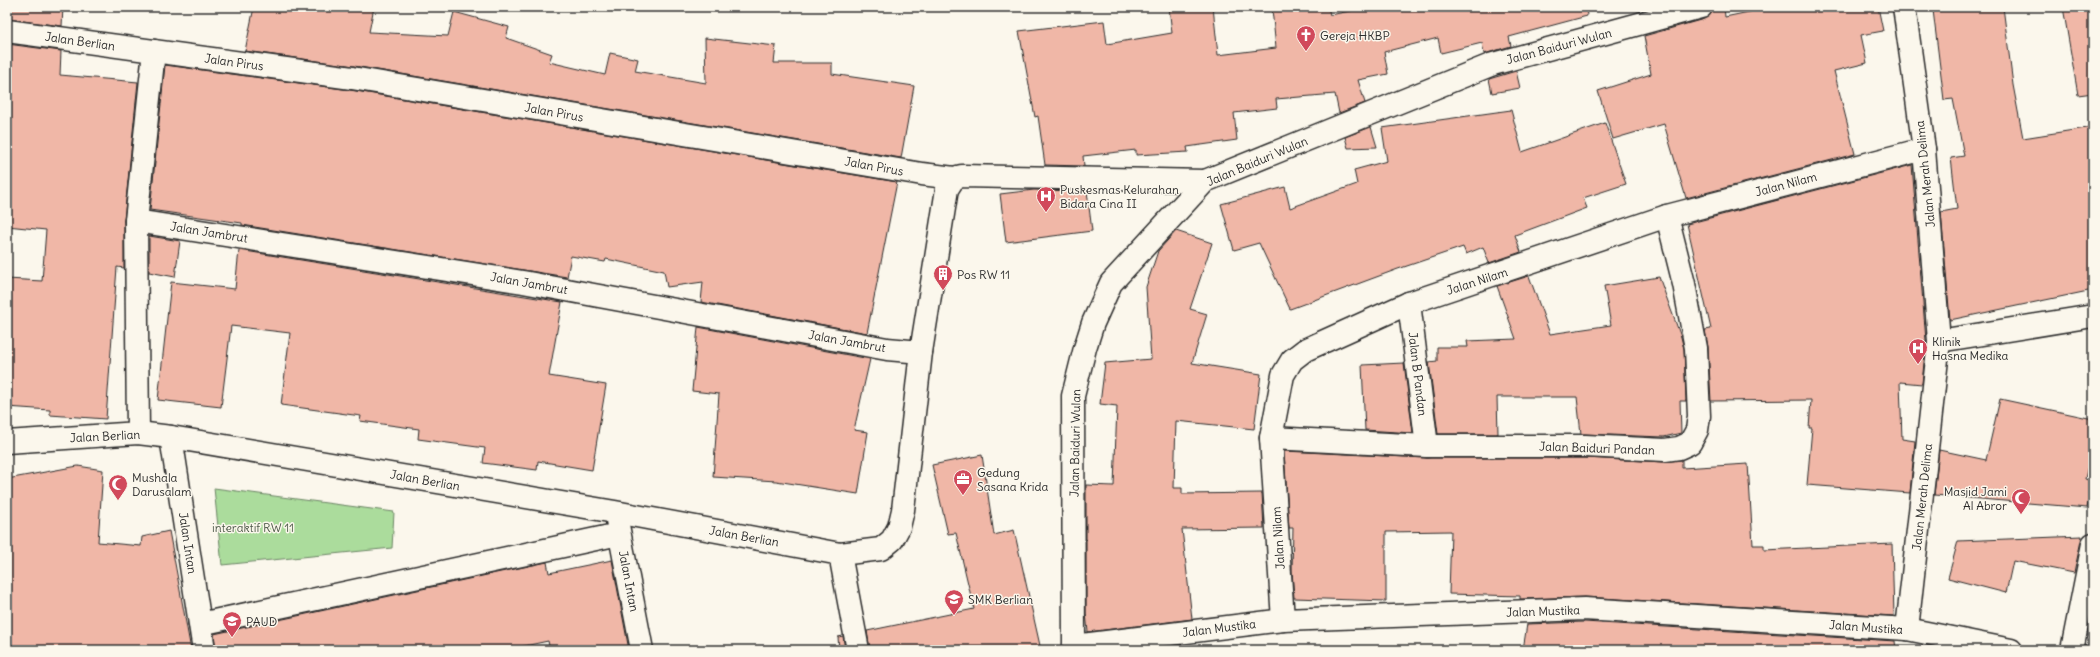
<svg xmlns="http://www.w3.org/2000/svg" width="2100" height="657" font-family="Delius,sans-serif">
<style>
.green{fill:#abdc9c;stroke:#6b8464}
.building{fill:#f0b7a7;stroke:#2b2b2b}
.lines{fill:none;stroke-linecap:round;stroke-linejoin:round}
.minor-casing{stroke:#2b2b2b;stroke-width:25}
.minor{stroke:#fbf7ec;stroke-width:22}
.labels{text-anchor:middle;dominant-baseline:central;stroke-width:3;stroke-linejoin:round;paint-order:stroke}
.poi-label{font-size:12px;fill:#2b2b2b;stroke:#fbf7ec;text-anchor:start}
.street-label{font-size:12px;fill:#2b2b2b;stroke:#fbf7ec}
.park-label{font-size:12px;fill:#4b5747;stroke:#fbf7ec}
</style>
<rect width="100%" height="100%" fill="#fbf7ec"/>
<filter id="ink" filterUnits="userSpaceOnUse"><feTurbulence type="fractalNoise" baseFrequency=".025" numOctaves="2"/><feDisplacementMap in="SourceGraphic" scale="8" xChannelSelector="R" yChannelSelector="G"/><feConvolveMatrix kernelMatrix="1 2 1 2 8 2 1 2 1" color-interpolation-filters="sRGB"/></filter>
<g filter="url(#ink)">
<path class="green" d="M 214,488 L 394,512 L 392,548 L 222,565 Z"/>
<g class="building">
<path d="M 7,7 L 63,7 L 62,26 L 7,19 Z"/>
<path d="M 254,7 L 374,7 L 369,32 L 448,36 L 454,12 L 509,27 L 506,38 L 552,54 L 549,62 L 605,75 L 610,53 L 638,59 L 635,71 L 706,83 L 705,38 L 776,46 L 774,63 L 832,63 L 832,74 L 914,86 L 901,158 L 354,66 L 245,51 Z"/>
<path d="M 1169,7 L 1213,7 L 1218,55 L 1276,48 L 1272,9 L 1286,7 L 1328,7 L 1330,15 L 1370,7 L 1586,7 L 1587,16 L 1509,37 L 1511,46 L 1484,54 L 1482,43 L 1441,53 L 1438,38 L 1384,52 L 1388,74 L 1358,80 L 1365,103 L 1339,113 L 1335,94 L 1276,99 L 1277,108 L 1234,113 L 1237,140 L 1187,147 L 1188,152 L 1136,155 L 1136,150 L 1083,156 L 1084,166 L 1045,165 L 1038,116 L 1035,117 L 1019,31 L 1104,21 L 1107,44 L 1172,33 Z"/>
<path d="M 1713,7 L 1724,7 L 1725,17 L 1773,7 L 1878,7 L 1883,31 L 1861,35 L 1867,63 L 1834,71 L 1855,154 L 1686,198 L 1664,124 L 1613,139 L 1598,91 L 1651,74 L 1644,36 L 1704,19 L 1710,15 Z"/>
<path d="M 1954,7 L 2003,7 L 2013,85 L 2023,138 L 2093,127 L 2093,290 L 1950,320 L 1941,212 L 1957,209 L 1951,158 L 1964,156 L 1953,99 L 1944,100 L 1933,10 Z"/>
<path d="M 2063,7 L 2093,7 L 2093,93 L 2078,95 Z"/>
<path d="M 7,44 L 61,51 L 60,75 L 138,82 L 124,220 L 124,268 L 117,267 L 106,419 L 50,415 L 50,410 L 7,407 L 7,279 L 42,281 L 46,230 L 7,226 Z"/>
<path d="M 165,65 L 350,90 L 897,182 L 867,333 L 701,302 L 703,282 L 667,287 L 664,271 L 606,259 L 605,262 L 571,256 L 567,277 L 242,225 L 242,223 L 150,210 Z"/>
<path d="M 1516,71 L 1520,88 L 1492,93 L 1489,79 Z"/>
<path d="M 1511,110 L 1522,152 L 1605,123 L 1626,184 L 1583,198 L 1587,208 L 1515,235 L 1521,252 L 1489,263 L 1483,247 L 1466,254 L 1463,247 L 1398,269 L 1290,309 L 1259,243 L 1234,250 L 1221,204 L 1285,187 L 1290,208 L 1357,184 L 1354,170 L 1387,161 L 1382,128 Z"/>
<path d="M 1371,127 L 1377,147 L 1348,148 L 1345,137 Z"/>
<path d="M 1912,165 L 1926,341 L 1922,384 L 1900,382 L 1902,439 L 1915,441 L 1910,493 L 1807,485 L 1812,428 L 1809,428 L 1811,400 L 1711,401 L 1708,347 L 1705,330 L 1711,329 L 1687,224 Z"/>
<path d="M 1034,190 L 1087,191 L 1092,231 L 1006,242 L 1000,194 Z"/>
<path d="M 1176,231 L 1212,243 L 1190,309 L 1207,314 L 1192,363 L 1261,374 L 1254,429 L 1176,421 L 1174,488 L 1182,488 L 1182,494 L 1262,493 L 1264,528 L 1182,529 L 1192,619 L 1088,632 L 1086,613 L 1086,485 L 1114,486 L 1117,406 L 1100,404 L 1105,363 L 1151,359 L 1146,287 L 1158,251 Z"/>
<path d="M 149,236 L 180,241 L 175,277 L 149,272 Z"/>
<path d="M 239,250 L 562,302 L 549,376 L 606,385 L 592,470 L 538,461 L 537,470 L 483,463 L 485,448 L 418,439 L 419,429 L 360,421 L 361,416 L 281,405 L 290,333 L 231,326 L 221,407 L 158,400 L 171,282 L 235,289 Z"/>
<path d="M 1529,276 L 1550,334 L 1611,325 L 1604,286 L 1659,277 L 1681,337 L 1684,349 L 1686,401 L 1680,401 L 1681,433 L 1664,437 L 1581,434 L 1577,397 L 1497,397 L 1498,434 L 1438,434 L 1429,362 L 1437,361 L 1437,347 L 1468,347 L 1467,341 L 1516,339 L 1497,286 Z"/>
<path d="M 698,327 L 870,359 L 854,430 L 868,432 L 858,494 L 776,481 L 713,477 L 719,394 L 692,391 Z"/>
<path d="M 1404,363 L 1413,433 L 1365,430 L 1362,365 Z"/>
<path d="M 2000,399 L 2093,419 L 2093,443 L 2085,479 L 2093,481 L 2087,508 L 1934,495 L 1939,450 L 1986,460 Z"/>
<path d="M 1284,451 L 1426,458 L 1585,458 L 1664,462 L 1682,460 L 1682,468 L 1748,464 L 1753,545 L 1764,545 L 1764,550 L 1892,544 L 1894,616 L 1585,597 L 1520,599 L 1520,596 L 1449,594 L 1451,531 L 1386,532 L 1386,601 L 1294,598 L 1292,571 L 1293,528 L 1289,528 Z"/>
<path d="M 982,455 L 994,535 L 1014,530 L 1041,650 L 870,650 L 867,631 L 974,609 L 956,533 L 948,534 L 932,465 Z"/>
<path d="M 78,466 L 103,470 L 98,542 L 141,546 L 142,537 L 169,531 L 191,650 L 7,650 L 7,479 Z"/>
<path d="M 2082,536 L 2074,573 L 2013,561 L 2006,593 L 1948,578 L 1958,541 Z"/>
<path d="M 612,560 L 629,650 L 550,650 L 548,641 L 506,650 L 216,650 L 214,634 L 547,562 L 549,573 Z"/>
<path d="M 1584,622 L 1895,641 L 1896,650 L 1523,650 L 1527,624 Z"/>
<path d="M 843,636 L 845,650 L 839,650 L 838,637 Z"/>
</g>
<g class="lines">
<g class="minor-casing">
<g id="minor">
<path d="M 1904,7 L 1924,149 L 1939,341 L 1907,629"/>
<path d="M 7,31 L 352,78 L 922,174 L 954,178 L 962,176 L 1205,181"/>
<path d="M 136,221 L 523,282 L 887,349 L 921,352"/>
<path d="M 1409,303 L 1427,446"/>
<path d="M 1939,341 L 2093,316"/>
<path d="M 138,433 L 136,221 L 154,51"/>
<path d="M 171,437 L 204,650"/>
<path d="M 1271,438 L 1427,446 L 1585,446 L 1665,450 L 1679,448 L 1690,443 L 1697,430 L 1699,416 L 1696,348 L 1684,284 L 1667,216"/>
<path d="M 7,442 L 138,433 L 171,437 L 615,512 L 840,554 L 881,549 L 892,540 L 899,527 L 903,510 L 921,352 L 947,189 L 954,178"/>
<path d="M 617,520 L 642,650"/>
<path d="M 840,554 L 858,650"/>
<path d="M 1283,620 L 1271,438 L 1283,375 L 1292,360 L 1305,350 L 1409,303 L 1667,216 L 1924,149"/>
<path d="M 200,624 L 619,534"/>
<path d="M 1074,646 L 1283,620 L 1584,609 L 1907,629 L 2011,650"/>
<path d="M 1074,650 L 1073,396 L 1085,348 L 1093,323 L 1111,283 L 1205,181 L 1493,64 L 1701,7"/>
<path d="M 2072,650 L 2093,544"/>
</g>
</g>
<use href="#minor" class="minor"/>
</g>
</g>
<defs>
<g id="church-pin" transform="scale(1)"><path d="M0 17L-7.5 6A9.5 9.5 0 1 1 7.5 6Z" fill="#d1495b" stroke="#fbf7ec"/><path d="M-1.2-6h2.4v3.5h3.3v2.4h-3.3V6h-2.4V-.1h-3.3v-2.4h3.3Z" fill="#fff"/></g>
<g id="hospital-pin" transform="scale(1)"><path d="M0 17L-7.5 6A9.5 9.5 0 1 1 7.5 6Z" fill="#d1495b" stroke="#fbf7ec"/><path d="M-5-5h3v3.5h4V-5h3V5h-3V1.5h-4V5h-3Z" fill="#fff"/></g>
<g id="building-pin" transform="scale(1)"><path d="M0 17L-7.5 6A9.5 9.5 0 1 1 7.5 6Z" fill="#d1495b" stroke="#fbf7ec"/><path d="M-4-6H4V6H1V3H-1V6H-4ZM-2.5-4.3h1.7v1.8h-1.7ZM.8-4.3h1.7v1.8H.8ZM-2.5-1h1.7V.8h-1.7ZM.8-1h1.7V.8H.8Z" fill="#fff"/></g>
<g id="office-pin" transform="scale(1)"><path d="M0 17L-7.5 6A9.5 9.5 0 1 1 7.5 6Z" fill="#d1495b" stroke="#fbf7ec"/><path d="M-6-3h4V-5.5h4V-3h4V5H-6ZM-1-4.5V-3h2v-1.5ZM-6 0V1H6V0Z" fill="#fff"/></g>
<g id="mosque-pin" transform="scale(1)"><path d="M0 17L-7.5 6A9.5 9.5 0 1 1 7.5 6Z" fill="#d1495b" stroke="#fbf7ec"/><path d="M3.5-4.9A6 6 0 1 0 3.5 4.9A5 5 0 1 1 3.5-4.9Z" fill="#fff"/></g>
<g id="school-pin" transform="scale(1)"><path d="M0 17L-7.5 6A9.5 9.5 0 1 1 7.5 6Z" fill="#d1495b" stroke="#fbf7ec"/><path d="M0-5L7-2L0 1L-7-2ZM-4 1L0 2.5L4 1V4Q0 6-4 4Z" fill="#fff"/></g>
</defs>
<g fill-rule="evenodd">
<use href="#church-pin" x="1306" y="35"/>
<use href="#hospital-pin" x="1046" y="196"/>
<use href="#building-pin" x="943" y="274"/>
<use href="#hospital-pin" x="1918" y="348"/>
<use href="#office-pin" x="963" y="479"/>
<use href="#mosque-pin" x="118" y="484"/>
<use href="#mosque-pin" x="2021" y="498"/>
<use href="#school-pin" x="954" y="599"/>
<use href="#school-pin" x="232" y="621"/>
</g>
<g class="labels">
<g class="poi-label">
<text x="1320" y="35">Gereja HKBP</text>
<text x="1060" y="189">Puskesmas Kelurahan<tspan x="1060" dy="14">Bidara Cina II</tspan></text>
<text x="957" y="274">Pos RW 11</text>
<text x="1932" y="341">Klinik<tspan x="1932" dy="14">Hasna Medika</tspan></text>
<text x="977" y="472">Gedung<tspan x="977" dy="14">Sasana Krida</tspan></text>
<text x="132" y="477">Mushala<tspan x="132" dy="14">Darusalam</tspan></text>
<text x="2007" y="491" text-anchor="end">Masjid Jami<tspan x="2007" dy="14">Al Abror</tspan></text>
<text x="968" y="599">SMK Berlian</text>
<text x="246" y="621">PAUD</text>
</g>
<g class="street-label">
<text transform="translate(80 41) rotate(8)">Jalan Berlian</text>
<text transform="translate(1559 46) rotate(-15)">Jalan Baiduri Wulan</text>
<text transform="translate(234 62) rotate(8)">Jalan Pirus</text>
<text transform="translate(554 112) rotate(10)">Jalan Pirus</text>
<text transform="translate(1257 161) rotate(-23)">Jalan Baiduri Wulan</text>
<text transform="translate(874 166) rotate(10)">Jalan Pirus</text>
<text transform="translate(1925 174) rotate(-96)">Jalan Merah Delima</text>
<text transform="translate(1786 184) rotate(-15)">Jalan Nilam</text>
<text transform="translate(209 232) rotate(9)">Jalan Jambrut</text>
<text transform="translate(1477 281) rotate(-18)">Jalan Nilam</text>
<text transform="translate(529 283) rotate(10)">Jalan Jambrut</text>
<text transform="translate(847 341) rotate(10)">Jalan Jambrut</text>
<text transform="translate(1418 374) rotate(83)">Jalan B Pandan</text>
<text transform="translate(105 436) rotate(-3)">Jalan Berlian</text>
<text transform="translate(1075 443) rotate(-89)">Jalan Baiduri Wulan</text>
<text transform="translate(1597 448) rotate(2)">Jalan Baiduri Pandan</text>
<text transform="translate(425 480) rotate(10)">Jalan Berlian</text>
<text transform="translate(1922 497) rotate(-84)">Jalan Merah Delima</text>
<text transform="translate(744 536) rotate(10)">Jalan Berlian</text>
<text transform="translate(1278 538) rotate(-94)">Jalan Nilam</text>
<text transform="translate(188 543) rotate(81)">Jalan Intan</text>
<text transform="translate(629 581) rotate(79)">Jalan Intan</text>
<text transform="translate(1543 611) rotate(-2)">Jalan Mustika</text>
<text transform="translate(1866 627) rotate(4)">Jalan Mustika</text>
<text transform="translate(1219 628) rotate(-7)">Jalan Mustika</text>
</g>
<g class="park-label">
<text x="253" y="527">interaktif RW 11</text>
</g>
</g>
<rect width="2100" height="657" fill="none" stroke="#fbf7ec" stroke-width="24"/>
<rect x="12" y="12" width="2076" height="633" fill="none" stroke="#2b2b2b" stroke-width="1.5" filter="url(#ink)"/>
</svg>
